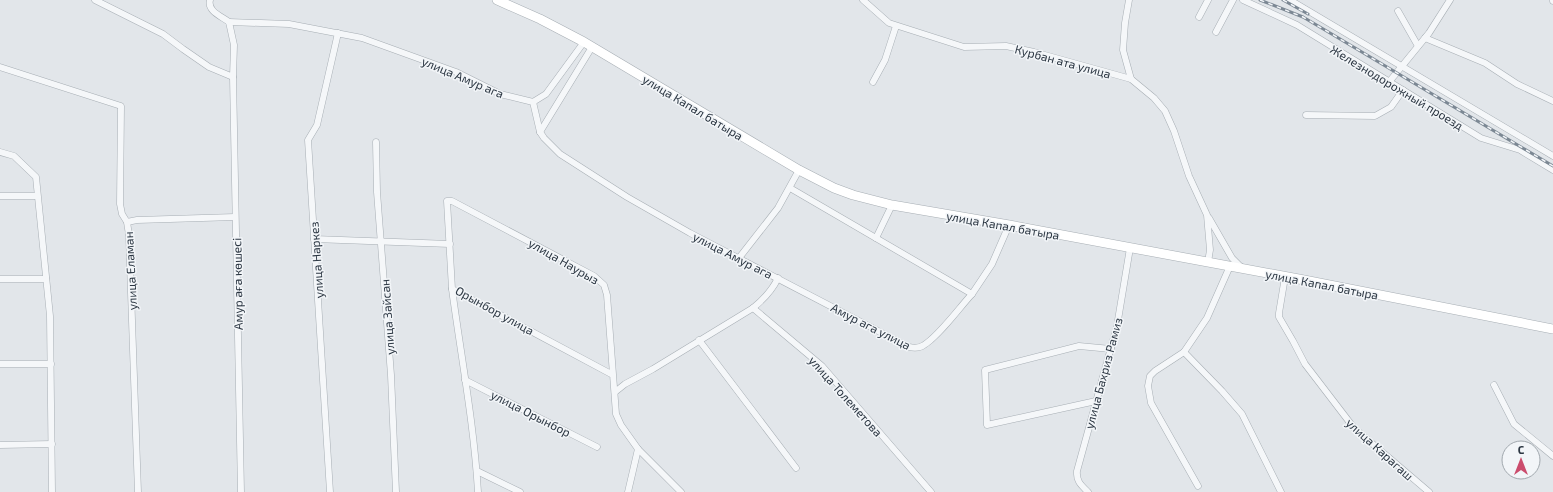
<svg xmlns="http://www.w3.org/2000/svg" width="1553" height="492" font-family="'Exo 2',sans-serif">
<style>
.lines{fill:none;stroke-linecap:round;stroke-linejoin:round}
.street-casing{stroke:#a7aeb4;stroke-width:7}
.secondary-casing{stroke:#a7aeb4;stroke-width:10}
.street{stroke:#f5f7f9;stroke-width:6}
.secondary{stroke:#fff;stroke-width:9}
.rail-casing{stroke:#7c8894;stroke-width:3}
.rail{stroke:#f2f5f8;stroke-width:1.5;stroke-dasharray:4.5;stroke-linecap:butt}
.labels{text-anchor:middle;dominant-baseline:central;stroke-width:3;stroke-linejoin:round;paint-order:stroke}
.street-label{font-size:12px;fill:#2b3642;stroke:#f2f5f8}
</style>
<rect width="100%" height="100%" fill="#e2e6ea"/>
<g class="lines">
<g class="street-casing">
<g id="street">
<path d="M 95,0 L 163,34 L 183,49 L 209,67 L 233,77 L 234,45 L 229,22 C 221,16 207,11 210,0"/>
<path d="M 863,0 L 889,23 L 964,47 L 1006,46 L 1034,52 L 1131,79"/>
<path d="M 1129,0 L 1125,23 L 1123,50 L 1131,79 L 1154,98 L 1165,111 L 1174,131 L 1189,176 L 1207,215 L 1210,250 L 1208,262"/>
<path d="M 1243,0 L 1297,25 L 1481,138 L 1520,150 L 1553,170"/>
<path d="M 1290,0 L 1553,156"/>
<path d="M 1553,0 L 1553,1"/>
<path d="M 1398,11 L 1418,46"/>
<path d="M 1199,17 L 1208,0"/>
<path d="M 229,22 L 289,24 L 362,38 L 456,72 L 500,94 L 533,102 L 540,132 L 544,138 L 560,154 L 627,197 L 690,233 L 909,347 C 914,348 920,348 924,345 C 939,336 959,308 972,294"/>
<path d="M 1216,32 L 1233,0"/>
<path d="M 1425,38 L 1485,63 L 1517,84 L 1553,101"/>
<path d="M 0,67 L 121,106 L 120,204 L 122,214 L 127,222 L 129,235 L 138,492"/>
<path d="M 233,77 L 241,492"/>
<path d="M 873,82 L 885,60 L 896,26"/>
<path d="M 1389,82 L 1429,33 L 1450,0"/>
<path d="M 533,102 L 546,94 L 584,42"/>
<path d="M 1306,115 L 1375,116 L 1391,107 L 1403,90"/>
<path d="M 540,132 L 592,47"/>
<path d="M 376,142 L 377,192 L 391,375 L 396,492"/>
<path d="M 0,152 L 14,156 L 36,177 L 50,316 L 52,492"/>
<path d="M 790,188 L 972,294 L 992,264 L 1009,225"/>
<path d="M 0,196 L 37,196"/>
<path d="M 1209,218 L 1232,258 L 1242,268"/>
<path d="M 127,222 L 137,220 L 235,217"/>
<path d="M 876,238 L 892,205"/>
<path d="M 314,239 L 450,244"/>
<path d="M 739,258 L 778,208 L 799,170"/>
<path d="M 1285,277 L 1279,313 L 1279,317 L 1293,341 L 1305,364 L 1354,428 L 1429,492"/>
<path d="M 0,279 L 46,279"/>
<path d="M 452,289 C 461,356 474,424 478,492"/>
<path d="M 753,308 L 822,366 L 931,492"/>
<path d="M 699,340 L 796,468"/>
<path d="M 1184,352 L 1222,391 L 1242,414 L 1281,492"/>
<path d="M 0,364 L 51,364"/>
<path d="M 613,375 L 452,289 L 447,201 L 452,201 L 594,276 L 604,285 L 607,295 L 616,414 L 621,425 L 638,449 L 681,492"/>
<path d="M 465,380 L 597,447"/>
<path d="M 1494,385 L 1514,424 L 1553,456"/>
<path d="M 615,392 L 625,384 L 653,369 L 753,308 C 764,299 772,291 778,278"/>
<path d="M 1096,401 L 987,425 L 985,370 L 1079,346 L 1111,349"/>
<path d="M 0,445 L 52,444"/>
<path d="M 477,471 L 520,492"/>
<path d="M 1198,486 L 1151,403 L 1148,386 L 1150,376 L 1155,371 L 1184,352 L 1207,318 L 1230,266"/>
<path d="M 330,492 L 308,140 L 317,125 L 338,33"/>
<path d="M 628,492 L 638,449"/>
<path d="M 1088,492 C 1081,485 1076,481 1077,471 L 1117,326 L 1130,248"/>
</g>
</g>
<g class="secondary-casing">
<path id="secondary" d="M 497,0 L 540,19 L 584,42 L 799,170 L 834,188 L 853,195 L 892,205 L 1009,225 L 1304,280 L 1553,329"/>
</g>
<use href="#street" class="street"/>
<use href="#secondary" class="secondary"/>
<g class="rail-casing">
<g id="rail">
<path d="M 1260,0 L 1303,17 L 1330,33 L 1553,166"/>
<path d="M 1283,0 L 1308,14"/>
</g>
</g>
<use href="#rail" class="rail"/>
</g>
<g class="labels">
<g class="street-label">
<text transform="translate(1063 61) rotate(15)">Курбан ата улица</text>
<text transform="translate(463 77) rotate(23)">улица Амур ага</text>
<text transform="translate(1397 87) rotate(31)">Железнодорожный проезд</text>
<text transform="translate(693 107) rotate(31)">улица Капал батыра</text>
<text transform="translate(1003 225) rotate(10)">улица Капал батыра</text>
<text transform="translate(733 255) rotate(27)">улица Амур ага</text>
<text transform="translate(316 260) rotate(-94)">улица Наркез</text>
<text transform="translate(564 261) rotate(30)">улица Наурыз</text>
<text transform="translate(130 271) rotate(-93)">улица Еламан</text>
<text transform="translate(237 284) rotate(-91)">Амур аға көшесі</text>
<text transform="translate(1322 284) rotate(11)">улица Капал батыра</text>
<text transform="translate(495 310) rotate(29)">Орынбор улица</text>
<text transform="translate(387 317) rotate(-94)">улица Зайсан</text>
<text transform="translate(871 326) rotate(27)">Амур ага улица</text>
<text transform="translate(1103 373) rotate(-75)">улица Бахриз Рамиз</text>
<text transform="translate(846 396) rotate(48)">улица Толеметова</text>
<text transform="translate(531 413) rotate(27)">улица Орынбор</text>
<text transform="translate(1380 449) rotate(42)">улица Карагаш</text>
</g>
</g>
<g transform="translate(1521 460)"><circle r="19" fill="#f2f5f8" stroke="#a2a9af"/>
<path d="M0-3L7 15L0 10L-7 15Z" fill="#cb4c6d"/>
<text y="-6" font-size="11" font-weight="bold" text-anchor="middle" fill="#2b3642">С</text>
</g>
</svg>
